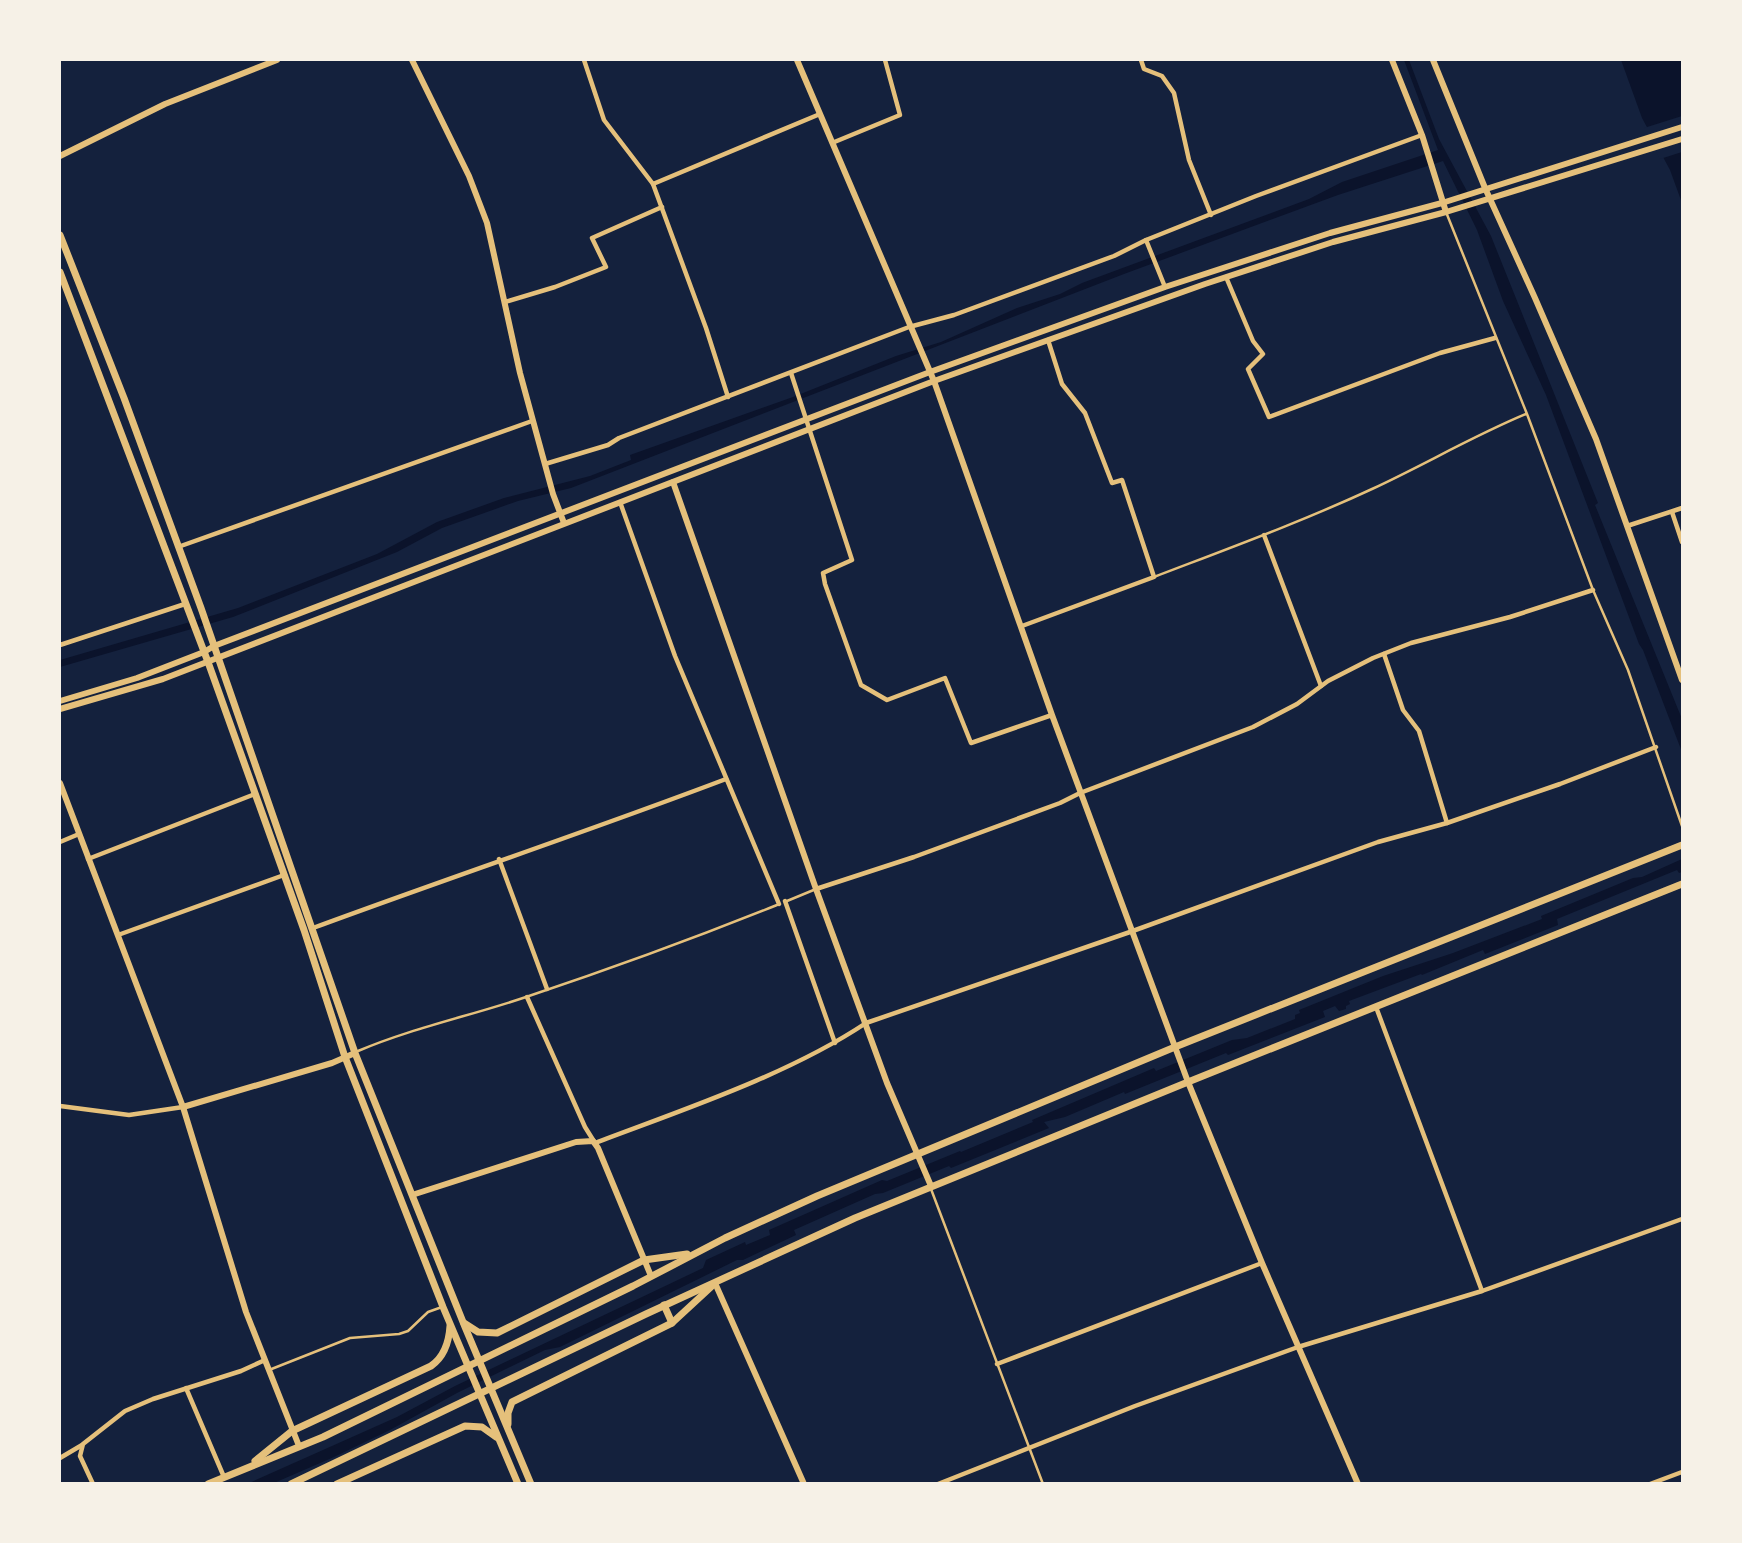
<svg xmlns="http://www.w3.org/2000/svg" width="1742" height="1543" font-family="Cabin,sans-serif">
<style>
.water{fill:#0b132b}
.pier{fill:#14213d}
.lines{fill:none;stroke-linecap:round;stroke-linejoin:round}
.service{stroke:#e5c07b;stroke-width:2.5}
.minor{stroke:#e5c07b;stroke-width:4.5}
.tertiary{stroke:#e5c07b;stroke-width:6}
.secondary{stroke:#e5c07b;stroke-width:6}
.primary{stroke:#e5c07b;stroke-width:7}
</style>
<rect width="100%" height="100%" fill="#14213d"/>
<g class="water">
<path d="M 1404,60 L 1409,60 L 1439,139 L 1491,236 L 1598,503 L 1595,505 L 1682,719 L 1682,752 L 1643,650 L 1639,644 L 1546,395 L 1503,301 L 1477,230 L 1443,161 L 1338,195 L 1124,274 L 571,488 L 518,501 L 442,528 L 397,552 L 233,617 L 60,667 L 60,660 L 238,608 L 377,554 L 437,522 L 504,498 L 590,476 L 631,460 L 630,455 L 793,397 L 896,356 L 941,342 L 1017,308 L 1060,294 L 1082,283 L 1309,199 L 1342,182 L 1438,150 Z"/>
<path d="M 1621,60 L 1682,60 L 1682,203 L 1670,170 L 1642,118 Z"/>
<path d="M 1682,859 L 1682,872 L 1679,873 L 1677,870 L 1557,919 L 1558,925 L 1485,954 L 1483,950 L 1422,975 L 1421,974 L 1349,1001 L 1350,1004 L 1346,1006 L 1346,1009 L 1339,1011 L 1335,1006 L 1323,1011 L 1325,1017 L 1228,1055 L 1226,1053 L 1125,1094 L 1124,1092 L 1065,1117 L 1044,1122 L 1049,1128 L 951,1168 L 949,1166 L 883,1193 L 875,1194 L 794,1230 L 796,1235 L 743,1260 L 737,1260 L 560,1347 L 545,1350 L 457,1393 L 390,1430 L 334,1457 L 274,1483 L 247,1484 L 397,1417 L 455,1386 L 703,1268 L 706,1260 L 745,1242 L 746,1245 L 770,1235 L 769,1230 L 882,1180 L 887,1181 L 960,1151 L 961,1152 L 1033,1122 L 1032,1120 L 1154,1068 L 1156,1071 L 1232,1040 L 1247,1038 L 1295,1019 L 1295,1015 L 1300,1013 L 1299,1010 L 1383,976 L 1453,953 L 1542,919 L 1541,916 L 1633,878 L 1642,877 Z"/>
</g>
<path class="pier" d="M 1682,116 L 1682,152 L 1660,159 L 1644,128 Z"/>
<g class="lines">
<g class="service">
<path d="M 1446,212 L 1527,414 L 1593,590 L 1628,670 L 1682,826"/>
<path d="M 1154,577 C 1227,549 1301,522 1372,489 C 1424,465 1473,436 1526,414"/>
<path d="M 787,901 L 816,889"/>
<path d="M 358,1051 C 412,1028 470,1016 526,997 C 610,969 695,938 777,905"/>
<path d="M 931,1189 L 1043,1484"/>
<path d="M 269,1370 L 350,1338 L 399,1334 L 408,1331 L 428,1312 L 442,1307"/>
</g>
<g class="minor">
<path d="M 584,60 L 604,120 L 653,184 L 706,328 L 728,397"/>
<path d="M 1141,60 L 1144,69 L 1162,76 L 1174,93 L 1189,160 L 1211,215"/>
<path d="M 832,143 L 900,115 L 885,60"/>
<path d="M 653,184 L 820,114"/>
<path d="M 1146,240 L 1165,287"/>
<path d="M 1226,277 L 1253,341 L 1263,354 L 1248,369 L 1269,417 L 1440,353 L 1495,338"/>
<path d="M 505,302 L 555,287 L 606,267 L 592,238 L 662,207"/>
<path d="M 791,373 L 852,560 L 823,573 L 825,584 L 861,685 L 887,700 L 945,678 L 971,743 L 1052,715"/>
<path d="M 545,464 L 608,445 L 619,438 L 909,327 L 954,315 L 1114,256 L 1146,240 L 1256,196 L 1422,135"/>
<path d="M 620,502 L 675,656 L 779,904"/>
<path d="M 1672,512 L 1682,542"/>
<path d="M 1627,526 L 1682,508"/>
<path d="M 1264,535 L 1321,686"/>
<path d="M 178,547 L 532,421"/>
<path d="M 1022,626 L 1154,577 L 1122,480 L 1112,483 L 1085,413 L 1062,384 L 1048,340"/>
<path d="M 60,645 L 185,604"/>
<path d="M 1384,654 L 1403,710 L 1419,731 L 1447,823"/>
<path d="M 60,842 L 79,834"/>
<path d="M 88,859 L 255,794"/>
<path d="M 499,859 L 547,989"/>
<path d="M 816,889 L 914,857 L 1060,803 L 1080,793 L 1253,727 L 1297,704 L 1328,681 L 1373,658 L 1411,643 L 1510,617 L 1593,590"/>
<path d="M 785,901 L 835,1043"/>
<path d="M 313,928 C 451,877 589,831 726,779"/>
<path d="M 118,935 L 284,875"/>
<path d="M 527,997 L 585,1127 L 595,1143 C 682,1110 788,1075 866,1023 L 1130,932 L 1378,842 L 1447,823 L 1560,784 L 1656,747"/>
<path d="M 1376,1007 L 1482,1291"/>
<path d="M 60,1106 L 129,1115 L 183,1107"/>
<path d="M 997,1364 L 1262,1263"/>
<path d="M 186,1388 L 224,1477"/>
<path d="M 60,1458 L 82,1445"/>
<path d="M 93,1484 L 80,1456 L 83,1444 L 125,1411 L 153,1399 L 241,1371 L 265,1360"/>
<path d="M 938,1484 L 1135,1406 L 1298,1347 L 1482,1291 L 1682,1219"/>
<path d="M 1650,1484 L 1682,1472"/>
</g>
<g class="tertiary">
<path d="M 412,60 L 469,176 L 487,223 L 520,373 L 553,494 L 564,523"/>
<path d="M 1392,60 L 1422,135 L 1446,212"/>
<path d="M 1433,60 L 1485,188 L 1535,298 L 1596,439 L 1682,680"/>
<path d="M 673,482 L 816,889 L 887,1083 L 931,1186"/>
<path d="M 60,783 L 183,1107 L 246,1312 L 299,1446"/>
<path d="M 183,1107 L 332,1063 L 355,1053"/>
<path d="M 412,1195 L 576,1142 L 593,1141 L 598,1148 L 651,1276"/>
<path d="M 715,1283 L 804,1484"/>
</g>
<g class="secondary">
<path d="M 797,60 L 934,381 L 1052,715 L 1188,1082 L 1262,1263 L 1358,1484"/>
<path d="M 60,156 L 165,104 L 277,60"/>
<path d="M 60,701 L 137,678 L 204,652 L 214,646 L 930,372 L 1165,287 L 1330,233 L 1442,203 L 1682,127"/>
<path d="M 60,709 L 163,679 L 934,381 L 1205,284 L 1333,242 L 1446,212 L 1682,139"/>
</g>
<g class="primary">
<path d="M 60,235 L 124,398 L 201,608 L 355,1053 L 465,1327 L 531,1484"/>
<path d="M 60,272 L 208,662 L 304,930 L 345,1057 L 443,1307 L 518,1484"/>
<path d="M 664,1305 L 672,1323"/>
<path d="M 464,1323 L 478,1332 L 497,1333 L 644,1260 L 687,1254"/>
<path d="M 508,1424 L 508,1413 L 512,1402 L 672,1323 L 711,1287"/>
<path d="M 255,1461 L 292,1431 L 431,1366 C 444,1357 449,1342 450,1326"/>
<path d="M 208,1484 L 323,1437 L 633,1286 L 725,1238 L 817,1196 L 1175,1047 L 1682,845"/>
<path d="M 291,1484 L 646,1314 L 855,1218 L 1188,1082 L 1682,884"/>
<path d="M 337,1484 L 465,1426 L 482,1427 L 496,1437"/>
</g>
</g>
<rect width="1742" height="1543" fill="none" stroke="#f6f1e7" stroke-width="122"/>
</svg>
